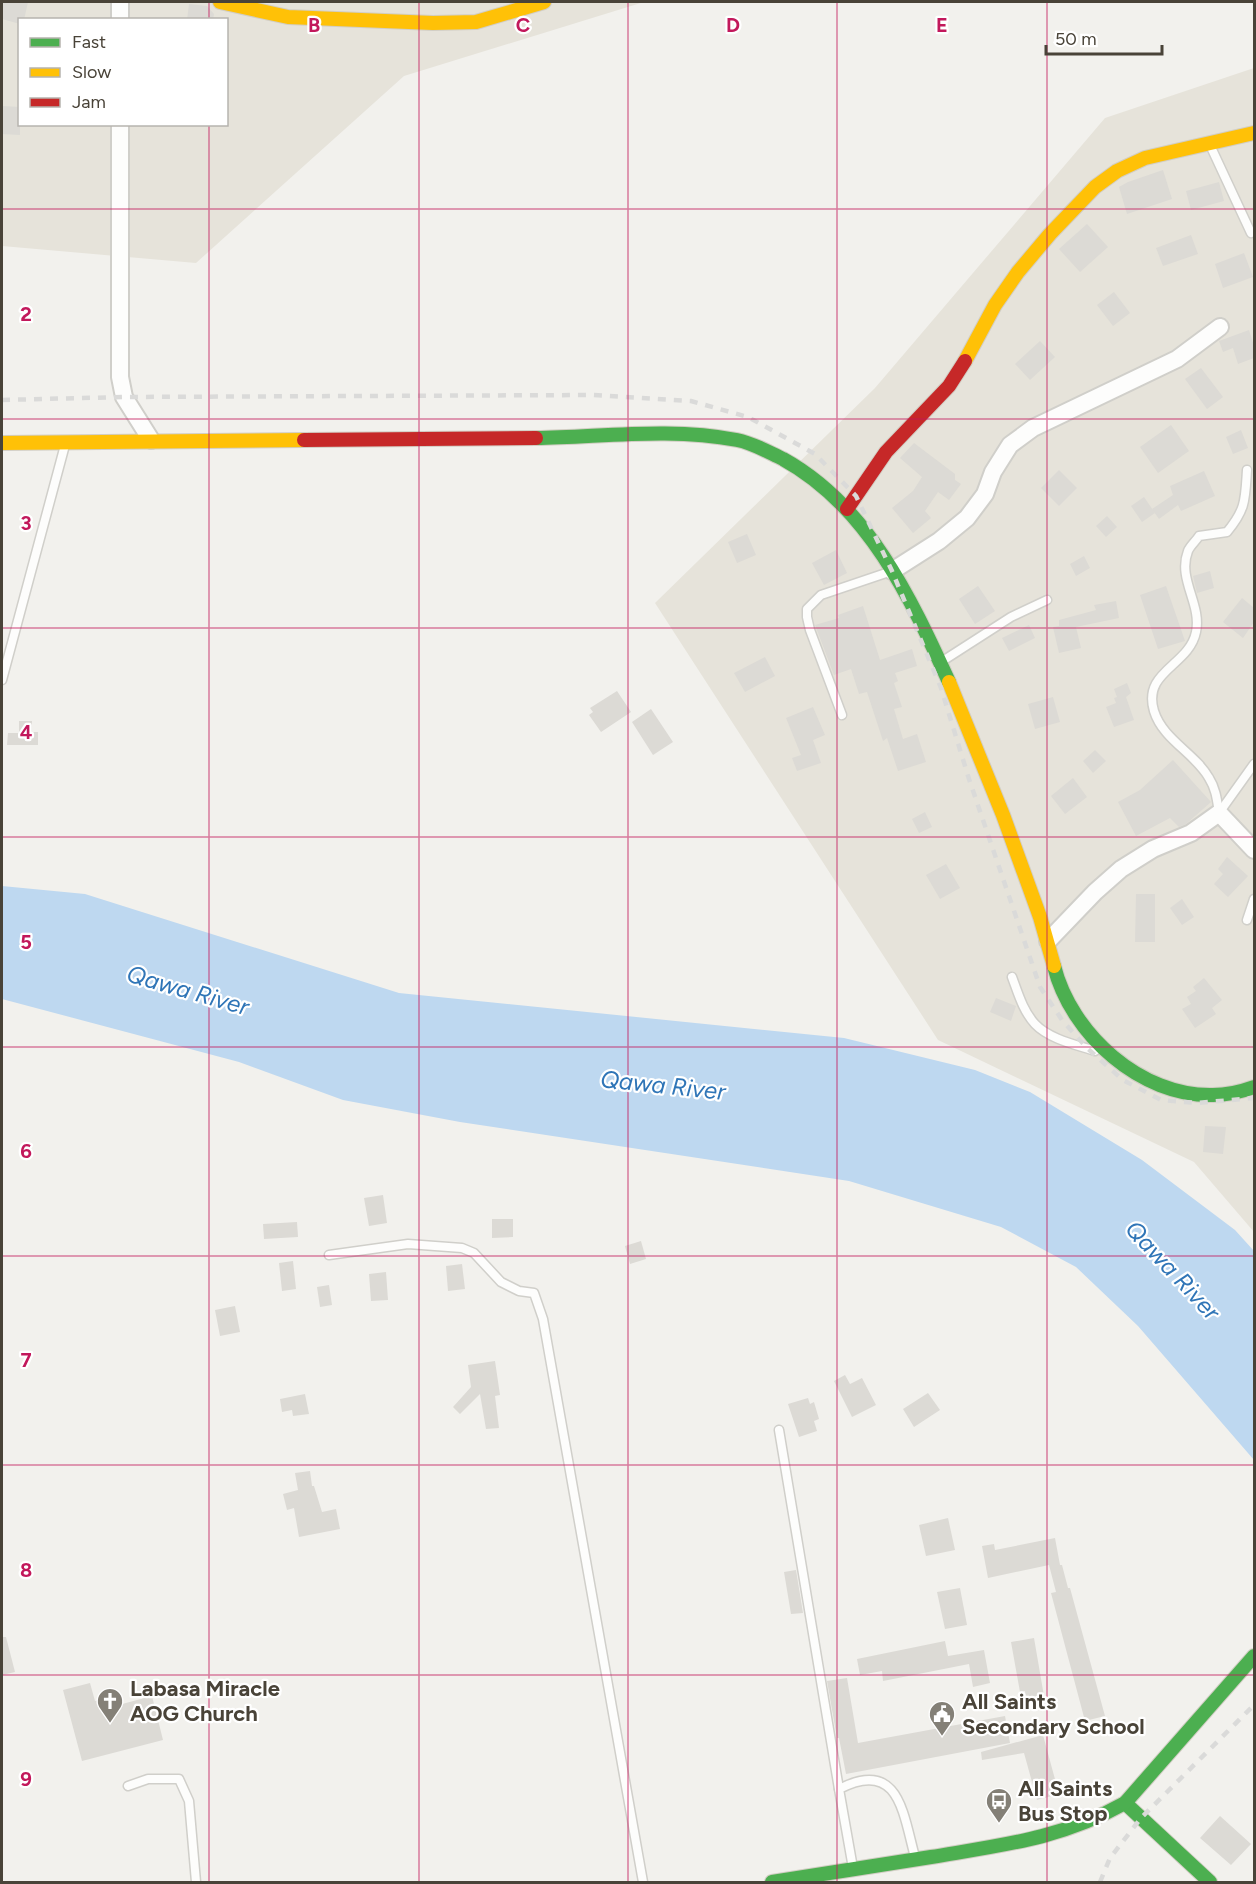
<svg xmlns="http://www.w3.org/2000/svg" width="1256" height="1884" font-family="Figtree,sans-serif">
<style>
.residential{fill:#e6e3da;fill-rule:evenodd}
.water{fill:#bed8f0}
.building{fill:#dcdad5}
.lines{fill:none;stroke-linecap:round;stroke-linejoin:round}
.lane-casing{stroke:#d0cfca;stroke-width:11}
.street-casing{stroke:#d0cfca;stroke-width:20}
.fast-casing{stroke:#d2cec4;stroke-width:16}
.slow-casing{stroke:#d2cec4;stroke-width:16}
.jam-casing{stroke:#d2cec4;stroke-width:16}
.lane{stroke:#fdfdfc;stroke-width:8}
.street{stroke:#fdfdfc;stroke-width:16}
.fast{stroke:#4caf50;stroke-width:14}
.slow{stroke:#ffc107;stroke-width:14}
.jam{stroke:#c62828;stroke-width:14}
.rail{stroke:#dadad9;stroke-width:4.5;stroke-dasharray:8 8;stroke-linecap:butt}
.grid{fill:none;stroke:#c2185b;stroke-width:1.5;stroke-opacity:0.55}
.labels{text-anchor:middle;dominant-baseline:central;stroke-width:4.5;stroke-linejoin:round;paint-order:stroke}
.poi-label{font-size:22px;font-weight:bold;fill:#494338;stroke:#fff;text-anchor:start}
.water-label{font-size:24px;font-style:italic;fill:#2f75b7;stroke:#fff}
.grid-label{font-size:20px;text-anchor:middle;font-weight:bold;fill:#c2185b;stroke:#fff;stroke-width:4.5;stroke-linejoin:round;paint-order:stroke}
</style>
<rect width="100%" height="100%" fill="#f2f1ed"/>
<g class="residential">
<path d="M 2,2 L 644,2 L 404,76 L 196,263 L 2,246 ZM 20,20 L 226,20 L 226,124 L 20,124 Z"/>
<path d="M 1254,68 L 1254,1232 L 1194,1162 L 938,1040 L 655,603 L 875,388 L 1105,118 Z"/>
</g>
<path class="water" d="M 2,886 L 85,894 L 399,993 L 844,1038 L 975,1070 L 1030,1092 L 1142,1160 L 1235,1230 L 1254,1251 L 1254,1460 L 1138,1326 L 1076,1267 L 1001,1227 L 849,1181 L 460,1122 L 343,1100 L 239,1062 L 2,999 Z"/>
<g class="building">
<path d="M 2,2 L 28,2 L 24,20 L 20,20 L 20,24 L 2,19 Z"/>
<path d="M 189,4 L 207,6 L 214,14 L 213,20 L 187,20 Z"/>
<path d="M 2,106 L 20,107 L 20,135 L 2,134 Z"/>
<path d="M 1163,170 L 1172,199 L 1127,214 L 1119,187 L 1128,182 Z"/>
<path d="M 1219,182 L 1224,201 L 1191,210 L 1186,191 Z"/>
<path d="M 1087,224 L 1108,247 L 1080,272 L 1059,249 Z"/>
<path d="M 1191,235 L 1198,254 L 1163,266 L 1156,248 Z"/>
<path d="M 1244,253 L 1253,277 L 1223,288 L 1215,264 Z"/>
<path d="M 1114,292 L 1130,313 L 1113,326 L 1097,305 Z"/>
<path d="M 1249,330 L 1254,346 L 1254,358 L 1238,364 L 1233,348 L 1223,352 L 1219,341 Z"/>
<path d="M 1040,341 L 1055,357 L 1030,380 L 1015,364 Z"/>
<path d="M 1201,368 L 1223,397 L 1207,409 L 1185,379 Z"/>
<path d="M 1171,425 L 1189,451 L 1158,473 L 1140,447 Z"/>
<path d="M 1241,430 L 1248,448 L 1233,454 L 1226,437 Z"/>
<path d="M 914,443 L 955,474 L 955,480 L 961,484 L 949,500 L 938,492 L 925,511 L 931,518 L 913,533 L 892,508 L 913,491 L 922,477 L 900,458 Z"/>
<path d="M 1059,470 L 1077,488 L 1059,506 L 1041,488 Z"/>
<path d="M 1204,471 L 1215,496 L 1181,511 L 1178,505 L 1159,519 L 1152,509 L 1173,495 L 1170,486 Z"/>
<path d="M 1144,497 L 1155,513 L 1142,522 L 1131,506 Z"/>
<path d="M 1107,516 L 1117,527 L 1106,537 L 1096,526 Z"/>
<path d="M 747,534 L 756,555 L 737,563 L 728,542 Z"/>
<path d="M 836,550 L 847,573 L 824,585 L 812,563 Z"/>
<path d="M 1084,556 L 1090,568 L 1076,576 L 1070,564 Z"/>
<path d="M 1210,571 L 1214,588 L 1197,593 L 1193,576 Z"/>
<path d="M 978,586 L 995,611 L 975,624 L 959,599 Z"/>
<path d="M 1166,586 L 1185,641 L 1158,649 L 1140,595 Z"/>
<path d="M 1242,598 L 1254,608 L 1254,622 L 1243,638 L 1223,622 Z"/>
<path d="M 1116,601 L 1119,618 L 1076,627 L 1081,648 L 1059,653 L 1053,627 L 1059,626 L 1059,620 L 1096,610 L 1094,605 Z"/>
<path d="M 863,606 L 880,660 L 912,649 L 917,666 L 895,673 L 898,681 L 894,683 L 902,707 L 894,709 L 903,739 L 917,734 L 926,762 L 898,771 L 887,738 L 883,741 L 867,692 L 859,694 L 851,669 L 834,675 L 815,625 L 839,618 L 838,615 Z"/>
<path d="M 1029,625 L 1035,638 L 1009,651 L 1002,638 Z"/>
<path d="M 765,657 L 775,676 L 745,692 L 734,673 Z"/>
<path d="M 1127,683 L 1131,693 L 1126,697 L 1134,720 L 1114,727 L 1106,707 L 1116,703 L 1114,698 L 1117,697 L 1114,689 Z"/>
<path d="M 617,691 L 631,712 L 601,732 L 589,715 L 593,712 L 590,708 Z"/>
<path d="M 1053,697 L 1060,722 L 1035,729 L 1028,704 Z"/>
<path d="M 813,707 L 825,735 L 813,740 L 821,763 L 797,771 L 792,758 L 801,755 L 786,718 Z"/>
<path d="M 651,709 L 673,742 L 653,755 L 632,722 Z"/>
<path d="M 19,721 L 32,721 L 32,732 L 38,732 L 38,745 L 7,745 L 8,733 L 19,733 Z"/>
<path d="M 1095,750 L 1106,761 L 1093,773 L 1083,761 Z"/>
<path d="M 1173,760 L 1211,802 L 1186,824 L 1179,827 L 1170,818 L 1136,836 L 1118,802 L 1140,790 Z"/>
<path d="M 1073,778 L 1087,797 L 1065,814 L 1051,796 Z"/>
<path d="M 925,812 L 932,827 L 919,833 L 912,819 Z"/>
<path d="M 1227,857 L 1248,876 L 1228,897 L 1214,884 L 1223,874 L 1218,869 Z"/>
<path d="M 946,864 L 960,888 L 940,899 L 926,875 Z"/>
<path d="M 1136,894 L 1155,894 L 1155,942 L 1135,942 Z"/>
<path d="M 1182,899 L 1194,917 L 1182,925 L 1170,908 Z"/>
<path d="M 1204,978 L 1222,1000 L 1212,1008 L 1216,1014 L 1195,1028 L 1182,1009 L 1191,1004 L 1187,997 L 1196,991 L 1193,987 Z"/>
<path d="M 996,998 L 1016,1006 L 1011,1021 L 990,1012 Z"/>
<path d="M 1205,1126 L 1226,1127 L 1223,1154 L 1203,1152 Z"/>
<path d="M 383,1195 L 387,1223 L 369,1226 L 364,1198 Z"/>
<path d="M 492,1219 L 513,1219 L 513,1237 L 492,1238 Z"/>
<path d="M 297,1222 L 298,1237 L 264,1239 L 263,1224 Z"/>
<path d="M 641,1241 L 646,1259 L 630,1264 L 625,1246 Z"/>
<path d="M 293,1261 L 296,1289 L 282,1291 L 279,1263 Z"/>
<path d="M 462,1264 L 465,1289 L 448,1291 L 446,1266 Z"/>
<path d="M 386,1272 L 388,1300 L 371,1301 L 369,1274 Z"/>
<path d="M 329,1285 L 332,1305 L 320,1307 L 317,1287 Z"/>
<path d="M 235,1306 L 240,1332 L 220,1336 L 215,1310 Z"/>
<path d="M 495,1361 L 500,1395 L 495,1396 L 499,1428 L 486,1429 L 480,1394 L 460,1414 L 453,1407 L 471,1387 L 468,1365 Z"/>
<path d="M 845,1375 L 850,1384 L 862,1378 L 876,1405 L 852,1417 L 834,1381 Z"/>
<path d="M 928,1393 L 940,1410 L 914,1427 L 903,1409 Z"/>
<path d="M 305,1394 L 309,1414 L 293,1416 L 292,1410 L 282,1412 L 280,1399 Z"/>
<path d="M 808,1398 L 810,1404 L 814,1402 L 819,1419 L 814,1421 L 817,1431 L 799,1437 L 788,1404 Z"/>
<path d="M 310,1471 L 312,1486 L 314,1486 L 322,1512 L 336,1509 L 340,1529 L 299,1537 L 294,1508 L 287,1510 L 283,1494 L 298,1490 L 295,1473 Z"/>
<path d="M 948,1518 L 955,1550 L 926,1556 L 919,1525 Z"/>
<path d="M 1055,1538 L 1060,1565 L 1062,1565 L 1068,1588 L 1070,1588 L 1105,1716 L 1085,1721 L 1051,1593 L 1056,1592 L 1049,1565 L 988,1578 L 982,1546 L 994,1544 L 995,1550 Z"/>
<path d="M 796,1570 L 803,1613 L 791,1614 L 784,1572 Z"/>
<path d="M 960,1588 L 967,1625 L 945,1629 L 937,1592 Z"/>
<path d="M 2,1637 L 6,1637 L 15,1672 L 2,1675 Z"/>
<path d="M 1034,1638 L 1045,1702 L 1027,1705 L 1025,1691 L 1020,1692 L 1011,1642 Z"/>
<path d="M 945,1641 L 948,1656 L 984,1650 L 990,1683 L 973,1687 L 969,1664 L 883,1681 L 882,1671 L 860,1675 L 857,1659 Z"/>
<path d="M 847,1678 L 858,1743 L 1005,1716 L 1010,1743 L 846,1774 L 839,1738 L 837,1738 L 827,1681 Z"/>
<path d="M 90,1683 L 95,1701 L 108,1698 L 111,1707 L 152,1696 L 163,1740 L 82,1761 L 63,1690 Z"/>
<path d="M 1043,1735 L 1059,1794 L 1037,1800 L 1024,1753 L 982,1760 L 981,1752 Z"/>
<path d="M 1220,1816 L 1251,1844 L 1231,1865 L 1200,1838 Z"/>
</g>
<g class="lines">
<g class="lane-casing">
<g id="lane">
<path d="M 1210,145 L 1251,233"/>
<path d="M 941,662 L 1011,617 L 1047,600"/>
<path d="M 2,680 L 65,445"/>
<path d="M 842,715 L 810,630 L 807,617 L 807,609 L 821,595 L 889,572"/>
<path d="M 1219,813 C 1217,800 1216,789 1209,778 C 1195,753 1163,740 1154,711 C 1142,671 1189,666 1196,632 C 1202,604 1177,579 1188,551 C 1190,546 1196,541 1199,536 L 1227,532 C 1246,509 1245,500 1247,470"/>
<path d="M 1219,813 L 1254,764"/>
<path d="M 1247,920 L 1254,899"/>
<path d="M 1012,977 C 1018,993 1023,1011 1035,1024 C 1049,1039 1077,1045 1095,1051"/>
<path d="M 329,1255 L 408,1244 L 462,1248 L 474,1253 L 501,1282 L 519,1291 L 534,1293 L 543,1319 L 643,1882"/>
<path d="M 779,1430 L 839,1789"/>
<path d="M 128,1786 L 148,1779 L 179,1779 L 189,1801 L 196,1882"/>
<path d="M 853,1868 L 839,1789 C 899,1758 903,1813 915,1857"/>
</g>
</g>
<g class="street-casing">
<g id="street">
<path d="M 120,20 L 120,2"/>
<path d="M 120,124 L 120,377 L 124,397 L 151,440"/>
<path d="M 892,571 L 939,541 L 967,518 L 985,494 L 993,472 L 1010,445 L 1033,428 L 1177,359 L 1220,327"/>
<path d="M 1048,941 L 1095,892 L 1121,869 L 1153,849 L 1191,833 L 1219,813 L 1254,850"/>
</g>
</g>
<g class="fast-casing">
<g id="fast">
<path d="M 536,438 C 603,437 670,427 737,440 C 753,443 768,452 783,459 C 868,506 910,597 949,682"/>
<path d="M 1054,966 C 1071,1034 1141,1097 1213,1095 C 1228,1095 1240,1092 1254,1087"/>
<path d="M 1125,1803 L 1210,1882"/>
<path d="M 772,1882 C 825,1874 878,1865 931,1857 C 1002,1845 1061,1839 1125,1803 L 1254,1656"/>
</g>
</g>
<g class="slow-casing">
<g id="slow">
<path d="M 220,2 L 288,17 L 433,23 L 476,22 L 544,2"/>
<path d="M 965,361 L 995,305 L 1018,272 L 1050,234 L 1095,187 L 1117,171 L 1145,158 L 1254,133"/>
<path d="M 2,443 L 304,440"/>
<path d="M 949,682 L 1003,815 L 1040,917 L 1054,966"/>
</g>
</g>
<g class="jam-casing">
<g id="jam">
<path d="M 304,440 L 536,438"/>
<path d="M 847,509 L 886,452 L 949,386 L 965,361"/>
</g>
</g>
<use href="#lane" class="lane"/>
<use href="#street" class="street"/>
<use href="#fast" class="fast"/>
<use href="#slow" class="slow"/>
<use href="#jam" class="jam"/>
<g class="rail">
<path d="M 2,400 L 124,397 L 592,395 L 691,401 L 748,417 L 815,454 L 856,496 L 892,571 L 941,688 L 969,779 L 1040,987 L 1062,1020 L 1087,1048 L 1123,1080 L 1161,1100 L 1197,1103 L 1254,1098"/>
<path d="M 1100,1882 L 1110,1858 L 1141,1818 L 1254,1705"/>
</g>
</g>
<path class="grid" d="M 209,2 L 209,20M 419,2 L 419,1882M 628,2 L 628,1882M 837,2 L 837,1882M 1047,2 L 1047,1882M 209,124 L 209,1882M 2,209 L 1254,209M 2,419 L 1254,419M 2,628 L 1254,628M 2,837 L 1254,837M 2,1047 L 1254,1047M 2,1256 L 1254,1256M 2,1465 L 1254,1465M 2,1675 L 1254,1675"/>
<defs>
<g id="church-pin" transform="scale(1.35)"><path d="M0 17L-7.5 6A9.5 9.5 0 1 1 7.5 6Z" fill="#848077" stroke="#fff"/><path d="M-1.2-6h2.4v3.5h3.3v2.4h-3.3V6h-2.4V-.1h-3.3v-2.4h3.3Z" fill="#fff"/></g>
<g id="civic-pin" transform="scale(1.35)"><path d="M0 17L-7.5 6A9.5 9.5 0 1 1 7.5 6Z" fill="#848077" stroke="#fff"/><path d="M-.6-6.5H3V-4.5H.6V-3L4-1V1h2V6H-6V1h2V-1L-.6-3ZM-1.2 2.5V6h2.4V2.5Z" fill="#fff"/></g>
<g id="bus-pin" transform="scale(1.35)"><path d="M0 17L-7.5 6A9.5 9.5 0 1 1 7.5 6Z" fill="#848077" stroke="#fff"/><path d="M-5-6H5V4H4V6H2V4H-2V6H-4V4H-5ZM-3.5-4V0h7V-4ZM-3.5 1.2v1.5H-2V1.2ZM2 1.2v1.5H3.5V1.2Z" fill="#fff"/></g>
</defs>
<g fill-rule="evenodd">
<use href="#church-pin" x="110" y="1701"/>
<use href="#civic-pin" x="942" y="1714"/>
<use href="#bus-pin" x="999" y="1801"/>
</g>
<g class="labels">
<g class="poi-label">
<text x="130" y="1688">Labasa Miracle<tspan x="130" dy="25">AOG Church</tspan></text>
<text x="962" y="1701">All Saints<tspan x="962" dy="25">Secondary School</tspan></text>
<text x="1018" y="1788">All Saints<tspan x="1018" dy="25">Bus Stop</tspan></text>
</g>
<g class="water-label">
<text transform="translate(188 990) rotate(16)">Qawa River</text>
<text transform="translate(663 1085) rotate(6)">Qawa River</text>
<text transform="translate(1173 1270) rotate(47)">Qawa River</text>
</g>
</g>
<g class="grid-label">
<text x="314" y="32">B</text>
<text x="523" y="32">C</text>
<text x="733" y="32">D</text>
<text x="942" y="32">E</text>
<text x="26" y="321">2</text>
<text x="26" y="530">3</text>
<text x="26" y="739">4</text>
<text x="26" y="949">5</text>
<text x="26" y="1158">6</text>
<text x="26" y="1367">7</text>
<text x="26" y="1577">8</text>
<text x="26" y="1786">9</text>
</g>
<rect width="1256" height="1884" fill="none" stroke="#494338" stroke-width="6"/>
<rect x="18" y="18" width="210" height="108" fill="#ffffff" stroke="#b6b4af" stroke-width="1.5"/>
<rect x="30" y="38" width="30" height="9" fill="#4caf50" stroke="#b6b4af" stroke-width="1.5"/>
<text x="72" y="48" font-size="18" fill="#494338">Fast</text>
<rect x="30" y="68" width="30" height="9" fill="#ffc107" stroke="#b6b4af" stroke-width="1.5"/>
<text x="72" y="78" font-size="18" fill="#494338">Slow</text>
<rect x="30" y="98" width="30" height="9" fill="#c62828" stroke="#b6b4af" stroke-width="1.5"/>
<text x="72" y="108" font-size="18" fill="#494338">Jam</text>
<path d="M1046 45v9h116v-9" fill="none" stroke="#494338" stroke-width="3"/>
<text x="1055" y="45" font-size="18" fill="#494338" stroke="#ffffff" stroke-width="4.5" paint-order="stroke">50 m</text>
</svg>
